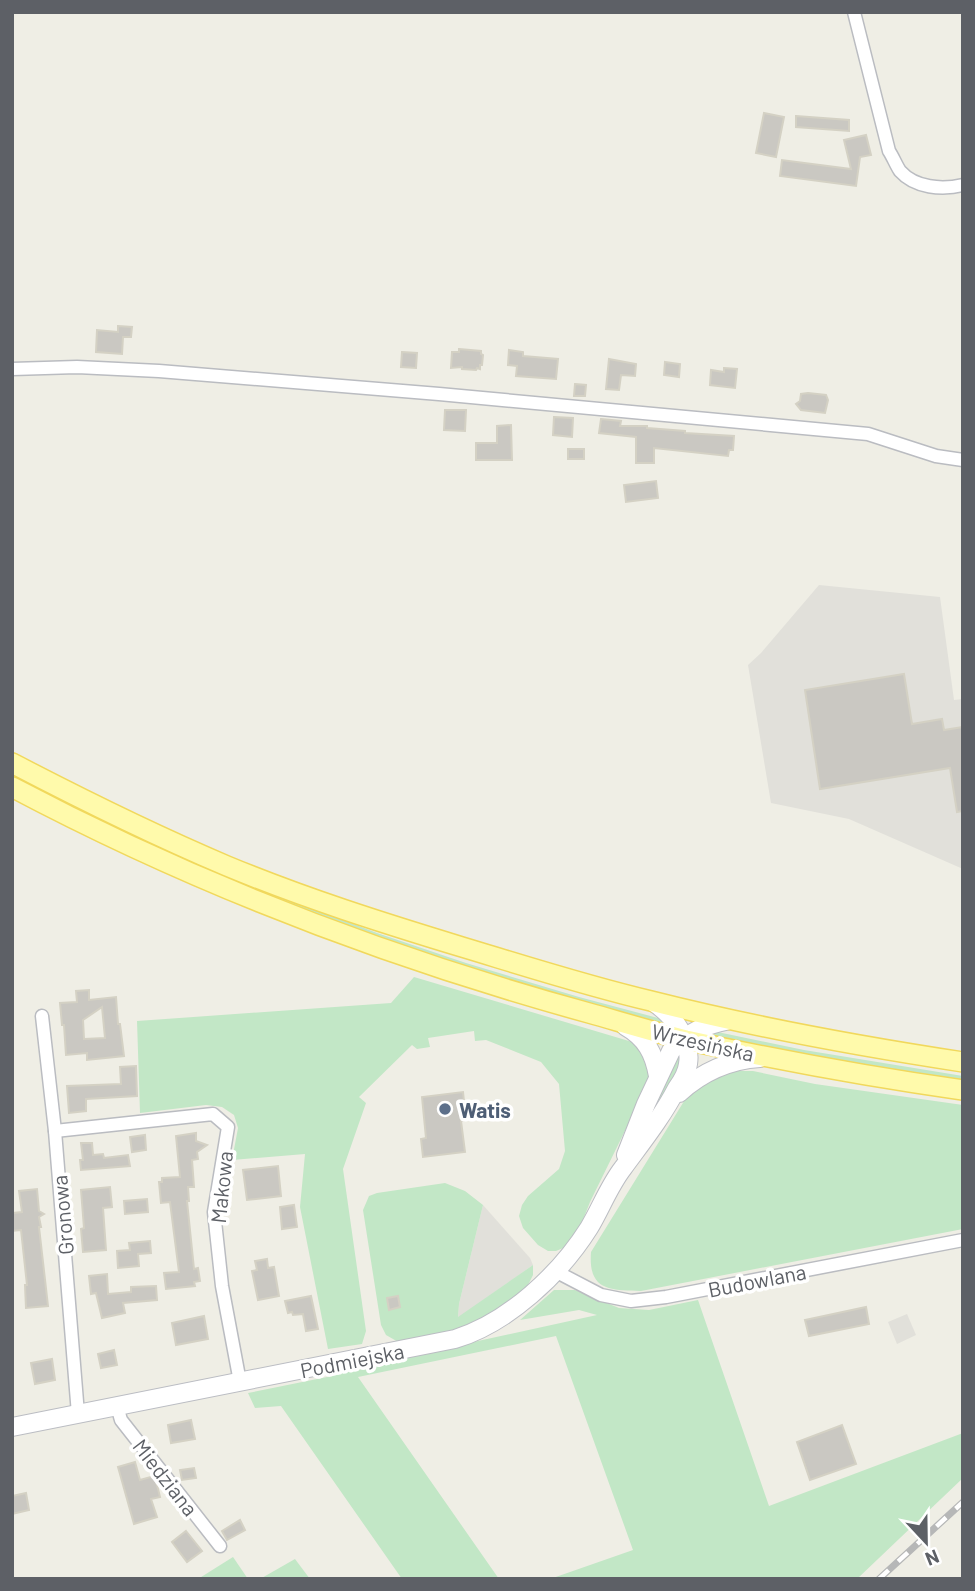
<svg xmlns="http://www.w3.org/2000/svg" width="975" height="1591" font-family="Barlow,sans-serif">
<style>
.industrial{fill:#e1e0da}
.green{fill:#c2e7c6}
.building{fill:#cac8c2;stroke:#d4d1c4;stroke-width:2;fill-rule:evenodd}
.lines{fill:none;stroke-linecap:round;stroke-linejoin:round}
.street-casing{stroke:#babcc1;stroke-width:15}
.secondary-casing{stroke:#bbbdc3;stroke-width:20}
.primary-casing{stroke:#f1d85c;stroke-width:22}
.street{stroke:#fff;stroke-width:12}
.secondary{stroke:#fff;stroke-width:18}
.primary{stroke:#fffaab;stroke-width:19}
.rail-casing{stroke:#b6b7b7;stroke-width:7}
.rail{stroke:#fff;stroke-width:4.5;stroke-dasharray:13;stroke-linecap:butt}
.service-dot{fill:#5c6f8a;stroke:#fff;stroke-width:2.5}
.labels{text-anchor:middle;dominant-baseline:central;stroke-width:7;stroke-linejoin:round;paint-order:stroke}
.street-label{font-size:21px;fill:#5d6066;stroke:#fff}
.service-label{font-size:21px;font-weight:bold;fill:#4e5e75;stroke:#fff;text-anchor:start}
</style>
<rect width="100%" height="100%" fill="#efeee5"/>
<g class="industrial">
<path d="M 819,585 L 940,597 L 954,700 L 963,699 L 963,869 L 849,819 L 771,803 L 748,665 L 761,653 Z"/>
<path d="M 483,1205 L 530,1258 L 533,1265 L 458,1318 L 459,1304 Z"/>
<path d="M 907,1314 L 916,1335 L 897,1344 L 888,1322 Z"/>
</g>
<g class="green">
<path d="M 12,772 L 288,899 L 377,933 L 466,963 L 579,997 L 658,1018 L 664,1021 L 666,1025 L 578,1002 L 375,937 L 254,890 L 142,841 L 12,777 Z"/>
<path d="M 414,977 L 639,1044 C 647,1063 651,1068 646,1088 L 590,1202 L 579,1230 L 568,1246 L 556,1251 L 548,1251 L 538,1245 L 523,1228 L 519,1216 L 522,1205 L 528,1196 L 559,1169 L 565,1151 L 559,1084 L 541,1062 L 486,1040 L 475,1041 L 474,1031 L 428,1038 L 430,1047 L 417,1049 L 412,1045 L 359,1097 L 366,1103 L 343,1169 L 366,1331 L 362,1344 L 328,1349 L 300,1207 L 305,1154 L 232,1160 L 238,1128 L 234,1115 L 222,1107 L 206,1105 L 140,1113 L 137,1021 L 391,1003 Z"/>
<path d="M 708,1030 L 804,1050 L 963,1076 L 963,1083 L 937,1079 L 701,1035 Z"/>
<path d="M 678,1055 L 680,1055 L 684,1063 L 636,1140 Z"/>
<path d="M 736,1071 L 753,1071 L 815,1084 L 963,1105 L 963,1229 L 641,1291 C 610,1290 588,1291 591,1252 L 686,1098 C 705,1079 710,1077 736,1071 Z"/>
<path d="M 445,1183 L 465,1191 L 483,1205 L 459,1304 L 458,1317 L 533,1265 L 533,1275 L 527,1287 L 509,1302 L 465,1330 L 400,1343 L 386,1335 L 381,1325 L 363,1210 L 369,1196 L 377,1193 Z"/>
<path d="M 554,1290 L 575,1290 L 619,1308 L 649,1310 L 698,1300 L 769,1506 L 963,1433 L 963,1478 L 857,1579 L 550,1579 L 633,1550 L 556,1336 L 358,1377 L 499,1579 L 402,1579 L 281,1406 L 255,1408 L 248,1393 L 332,1376 L 331,1373 L 597,1315 L 579,1310 L 520,1320 Z"/>
<path d="M 233,1557 L 248,1579 L 198,1579 Z"/>
<path d="M 295,1559 L 310,1579 L 260,1579 Z"/>
</g>
<g class="building">
<path d="M 764,113 L 784,117 L 776,157 L 756,153 Z"/>
<path d="M 796,116 L 849,120 L 849,131 L 796,127 Z"/>
<path d="M 866,135 L 871,155 L 860,157 L 856,186 L 780,176 L 782,160 L 851,169 L 844,140 Z"/>
<path d="M 118,326 L 132,327 L 131,337 L 123,337 L 122,354 L 96,352 L 97,330 L 118,332 Z"/>
<path d="M 459,349 L 481,351 L 481,354 L 483,355 L 482,365 L 480,365 L 480,369 L 477,368 L 476,370 L 462,369 L 462,367 L 451,368 L 452,352 L 459,352 Z"/>
<path d="M 509,350 L 523,352 L 523,356 L 558,359 L 556,379 L 516,376 L 517,366 L 508,365 Z"/>
<path d="M 402,352 L 417,353 L 416,368 L 401,367 Z"/>
<path d="M 609,359 L 636,364 L 635,376 L 621,375 L 619,390 L 606,389 Z"/>
<path d="M 665,362 L 680,364 L 679,377 L 664,375 Z"/>
<path d="M 724,368 L 737,369 L 735,388 L 710,385 L 711,370 L 724,372 Z"/>
<path d="M 575,384 L 586,385 L 585,396 L 574,396 Z"/>
<path d="M 808,393 L 826,395 L 828,400 L 825,413 L 801,410 L 796,404 L 800,401 L 801,394 Z"/>
<path d="M 445,410 L 466,410 L 465,431 L 444,430 Z"/>
<path d="M 554,417 L 573,418 L 572,437 L 553,435 Z"/>
<path d="M 601,419 L 621,421 L 620,426 L 647,426 L 647,428 L 685,431 L 685,433 L 734,436 L 733,450 L 729,450 L 728,456 L 654,448 L 654,463 L 636,463 L 636,437 L 599,433 Z"/>
<path d="M 511,425 L 512,460 L 476,460 L 476,443 L 497,443 L 497,426 Z"/>
<rect x="568" y="449" width="16" height="10"/>
<path d="M 656,481 L 658,498 L 626,502 L 624,485 Z"/>
<path d="M 904,674 L 912,724 L 942,719 L 944,730 L 963,727 L 963,811 L 957,812 L 950,768 L 820,789 L 805,690 Z"/>
<path d="M 89,990 L 89,1000 L 116,997 L 118,1024 L 120,1024 L 124,1056 L 87,1060 L 87,1053 L 66,1055 L 64,1025 L 62,1025 L 60,1003 L 77,1002 L 76,991 ZM 102,1007 L 105,1038 L 84,1039 L 83,1020 Z"/>
<path d="M 136,1066 L 137,1096 L 86,1099 L 86,1111 L 69,1113 L 67,1086 L 121,1084 L 120,1067 Z"/>
<path d="M 463,1092 L 466,1120 L 461,1121 L 465,1152 L 423,1157 L 421,1139 L 426,1138 L 422,1097 Z"/>
<path d="M 196,1133 L 196,1141 L 207,1145 L 197,1152 L 198,1159 L 192,1160 L 194,1187 L 188,1187 L 189,1201 L 187,1201 L 194,1269 L 198,1268 L 200,1281 L 194,1282 L 195,1286 L 166,1289 L 164,1273 L 179,1272 L 170,1202 L 161,1203 L 159,1182 L 162,1182 L 162,1178 L 180,1177 L 176,1136 Z"/>
<path d="M 145,1135 L 146,1150 L 132,1152 L 130,1137 Z"/>
<path d="M 81,1143 L 92,1143 L 93,1155 L 103,1154 L 104,1158 L 128,1155 L 130,1166 L 81,1170 L 80,1160 L 83,1160 Z"/>
<path d="M 278,1166 L 281,1196 L 247,1200 L 243,1170 Z"/>
<path d="M 110,1187 L 112,1207 L 103,1208 L 106,1250 L 83,1252 L 81,1229 L 84,1228 L 81,1190 Z"/>
<path d="M 37,1189 L 39,1211 L 44,1214 L 39,1217 L 41,1227 L 39,1227 L 48,1306 L 26,1308 L 25,1285 L 27,1285 L 21,1230 L 12,1231 L 12,1218 L 13,1213 L 22,1212 L 19,1191 Z"/>
<path d="M 147,1199 L 148,1212 L 125,1214 L 124,1201 Z"/>
<path d="M 294,1205 L 297,1227 L 282,1229 L 280,1207 Z"/>
<path d="M 150,1241 L 151,1253 L 138,1254 L 139,1266 L 118,1268 L 117,1251 L 130,1250 L 129,1243 Z"/>
<path d="M 267,1259 L 268,1268 L 274,1267 L 279,1296 L 258,1300 L 252,1271 L 257,1270 L 255,1261 Z"/>
<path d="M 107,1274 L 108,1294 L 131,1292 L 131,1287 L 156,1286 L 157,1300 L 123,1303 L 125,1313 L 102,1318 L 96,1293 L 91,1294 L 89,1276 Z"/>
<path d="M 311,1296 L 318,1329 L 306,1331 L 303,1314 L 293,1315 L 292,1312 L 288,1313 L 285,1301 Z"/>
<path d="M 398,1296 L 400,1307 L 389,1310 L 387,1298 Z"/>
<path d="M 866,1307 L 869,1324 L 809,1336 L 805,1320 Z"/>
<path d="M 204,1316 L 208,1339 L 176,1345 L 172,1323 Z"/>
<path d="M 114,1350 L 117,1365 L 101,1368 L 98,1354 Z"/>
<path d="M 52,1359 L 55,1380 L 35,1384 L 31,1363 Z"/>
<path d="M 191,1420 L 195,1439 L 171,1443 L 168,1425 Z"/>
<path d="M 842,1425 L 856,1464 L 810,1480 L 797,1442 Z"/>
<path d="M 135,1462 L 140,1480 L 154,1476 L 155,1477 L 160,1497 L 151,1499 L 157,1517 L 134,1524 L 118,1467 Z"/>
<path d="M 194,1468 L 196,1478 L 182,1480 L 180,1470 Z"/>
<path d="M 26,1493 L 29,1510 L 12,1514 L 12,1496 Z"/>
<path d="M 240,1520 L 245,1530 L 227,1540 L 222,1531 Z"/>
<path d="M 186,1531 L 202,1551 L 187,1562 L 172,1542 Z"/>
</g>
<g class="lines">
<g class="street-casing">
<g id="street">
<path d="M 854,12 L 889,151 C 893,157 896,165 900,171 C 915,188 942,190 963,185"/>
<path d="M 12,369 L 77,367 L 159,371 L 439,394 L 868,434 L 936,456 L 963,460"/>
<path d="M 42,1016 L 55,1131 L 78,1414"/>
<path d="M 55,1131 L 213,1114 L 228,1127 L 214,1212 L 222,1286 L 240,1382"/>
<path d="M 555,1271 L 601,1295 L 631,1301 L 666,1297 L 963,1240"/>
<path d="M 117,1406 L 121,1420 L 220,1546"/>
</g>
</g>
<g class="secondary-casing">
<g id="secondary">
<path d="M 625,1026 C 646,1038 654,1053 658,1076"/>
<path d="M 679,1093 C 702,1072 729,1060 760,1058"/>
<path d="M 626,1155 L 646,1104 L 671,1051 C 688,1031 706,1025 730,1020"/>
<path d="M 12,1427 L 455,1339 C 508,1323 560,1274 589,1228 C 601,1208 609,1186 623,1168 C 642,1142 662,1117 677,1088 C 682,1081 687,1073 688,1064 C 692,1040 672,1014 653,1002"/>
</g>
</g>
<g class="primary-casing">
<g id="primary">
<path d="M 12,763 C 83,800 154,835 227,866 C 304,898 383,923 462,947 C 525,966 587,986 651,1001 C 754,1027 858,1046 963,1062"/>
<path d="M 12,787 C 195,884 389,958 589,1013 C 621,1022 654,1032 686,1040 C 778,1060 870,1077 963,1090"/>
</g>
</g>
<use href="#street" class="street"/>
<use href="#secondary" class="secondary"/>
<use href="#primary" class="primary"/>
<g class="rail-casing">
<path id="rail" d="M 879,1579 L 963,1502"/>
</g>
<use href="#rail" class="rail"/>
</g>
<circle class="service-dot" cx="445" cy="1109" r="7"/>
<g class="labels">
<g class="street-label">
<text transform="translate(703 1042) rotate(13)">Wrzesińska</text>
<text transform="translate(221 1187) rotate(-84)">Makowa</text>
<text transform="translate(62 1215) rotate(-95)">Gronowa</text>
<text transform="translate(757 1280) rotate(-11)">Budowlana</text>
<text transform="translate(352 1360) rotate(-11)">Podmiejska</text>
<text transform="translate(166 1477) rotate(52)">Miedziana</text>
</g>
<g class="service-label">
<text x="459" y="1109">Watis</text>
</g>
</g>
<rect width="975" height="1591" fill="none" stroke="#5d6066" stroke-width="28"/>
<g transform="translate(926 1542) rotate(158)" stroke="#ffffff" stroke-width="5" paint-order="stroke">
<path d="M0-5L12 26L0 18L-12 26Z" fill="#5d6066"/>
<text y="-10" font-size="19" font-weight="bold" text-anchor="middle" fill="#5d6066">N</text>
</g>
</svg>
